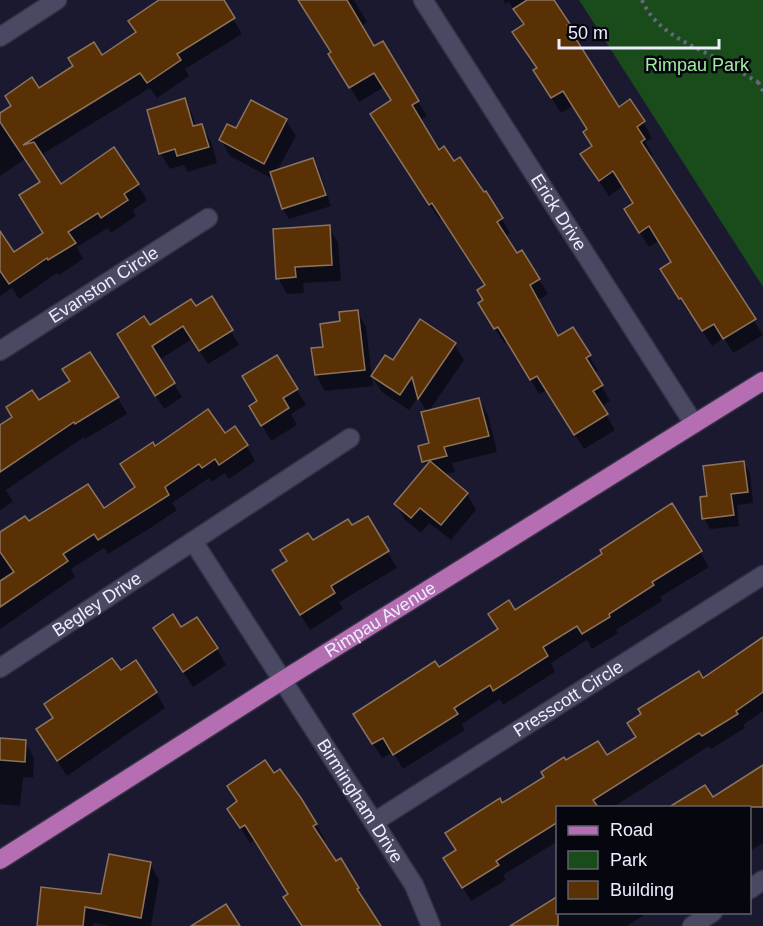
<svg xmlns="http://www.w3.org/2000/svg" width="763" height="926" font-family="Arial,sans-serif">
<style>
.green{fill:#194b1b}
.shadow{fill:#0007}
.building{fill:#593104;stroke:#8c735e;stroke-width:1.5}
.lines{fill:none;stroke-linecap:round;stroke-linejoin:round}
.minor-casing{stroke:#343345;stroke-width:21}
.major-casing{stroke:#343345;stroke-width:21}
.path{stroke:#67677c;stroke-width:4;stroke-dasharray:3 4.5;stroke-linecap:butt}
.minor{stroke:#494964;stroke-width:18}
.major{stroke:#b46eb1;stroke-width:18}
.labels{text-anchor:middle;dominant-baseline:central;stroke-width:5;stroke-linejoin:round;paint-order:stroke}
.park-label{font-size:18px;fill:#a0ec9f;stroke:#06060f}
.street-label{font-size:18px;fill:#ecedfd;stroke:#06060f}
</style>
<rect width="100%" height="100%" fill="#1a1930"/>
<path class="green" d="M 579,0 L 763,0 L 763,287 Z"/>
<g class="shadow">
<path d="M 175,0 L 222,0 L 242,34 L 185,69 L 189,76 L 157,98 L 150,88 L 41,155 L 60,186 L 138,185 L 147,200 L 133,210 L 136,216 L 111,233 L 108,228 L 77,247 L 83,259 L 59,275 L 57,273 L 19,299 L 12,288 L 0,296 L 0,234 L 14,254 L 45,234 L 41,183 L 25,159 L 0,176 L 0,115 L 39,90 L 102,57 L 137,33 Z"/>
<path d="M 299,0 L 354,0 L 367,22 L 361,26 L 374,48 L 399,70 L 427,116 L 419,121 L 438,152 L 454,163 L 502,219 L 510,233 L 505,237 L 517,255 L 522,252 L 539,280 L 548,294 L 538,300 L 558,338 L 573,329 L 598,371 L 594,373 L 610,401 L 601,406 L 615,430 L 584,449 L 547,390 L 539,394 L 508,341 L 504,343 L 489,319 L 485,301 L 486,286 L 442,217 L 439,219 L 380,129 L 393,101 L 384,87 L 359,102 L 339,69 L 332,53 Z"/>
<path d="M 503,0 L 552,0 L 577,40 L 575,41 L 618,109 L 630,102 L 643,122 L 652,138 L 645,142 L 653,155 L 650,157 L 763,335 L 733,353 L 724,338 L 712,346 L 691,312 L 689,313 L 670,285 L 673,263 L 659,241 L 649,247 L 635,225 L 635,204 L 623,186 L 609,196 L 591,170 L 593,147 L 588,130 L 573,106 L 561,113 L 544,86 L 538,70 L 514,33 L 524,26 L 509,2 L 505,4 Z"/>
<path d="M 184,100 L 193,116 L 196,127 L 201,126 L 211,141 L 217,163 L 188,172 L 184,165 L 170,169 L 160,153 Z"/>
<path d="M 286,120 L 296,136 L 277,171 L 313,160 L 319,170 L 331,206 L 289,219 L 283,209 L 273,179 L 230,156 L 221,140 L 236,130 Z"/>
<path d="M 329,227 L 338,243 L 341,281 L 303,283 L 304,293 L 287,294 L 278,278 Z"/>
<path d="M 211,299 L 239,345 L 208,364 L 192,339 L 159,360 L 182,397 L 164,409 L 127,348 L 150,327 L 195,308 Z"/>
<path d="M 357,311 L 366,327 L 373,386 L 325,391 L 316,375 L 313,350 L 324,348 Z"/>
<path d="M 454,344 L 464,360 L 429,411 L 479,399 L 488,415 L 497,452 L 452,463 L 455,472 L 444,474 L 467,494 L 476,510 L 451,540 L 429,523 L 421,533 L 405,520 L 396,504 L 427,467 L 424,461 L 431,444 L 427,412 L 418,397 L 409,410 L 382,392 L 372,376 L 393,362 Z"/>
<path d="M 296,389 L 306,405 L 291,414 L 297,425 L 271,441 L 251,406 L 259,401 Z"/>
<path d="M 118,398 L 127,414 L 85,439 L 84,437 L 6,490 L 13,502 L 0,510 L 0,434 L 39,403 Z"/>
<path d="M 225,435 L 247,446 L 255,461 L 229,479 L 225,473 L 212,482 L 209,478 L 172,503 L 177,510 L 152,527 L 108,554 L 104,548 L 71,569 L 75,577 L 0,629 L 0,534 L 29,523 L 104,511 L 136,488 L 155,448 Z"/>
<path d="M 744,463 L 750,473 L 753,503 L 737,505 L 739,526 L 710,529 L 704,518 L 708,498 Z"/>
<path d="M 672,505 L 709,567 L 660,597 L 662,601 L 616,630 L 618,633 L 592,649 L 587,640 L 551,663 L 555,672 L 503,705 L 500,699 L 462,724 L 465,730 L 403,769 L 393,752 L 382,758 L 364,729 L 438,669 L 499,630 L 515,612 L 604,554 Z"/>
<path d="M 367,518 L 397,568 L 339,602 L 343,609 L 310,630 L 283,587 L 312,542 L 351,527 Z"/>
<path d="M 155,628 L 181,629 L 217,649 L 226,665 L 193,687 Z"/>
<path d="M 763,652 L 763,711 L 743,725 L 745,728 L 711,749 L 709,746 L 612,808 L 558,808 L 558,841 L 503,875 L 506,880 L 471,901 L 453,872 L 458,851 L 502,805 L 546,778 L 566,762 L 606,757 L 638,738 L 702,680 Z"/>
<path d="M 120,672 L 156,692 L 165,708 L 67,776 L 47,745 Z"/>
<path d="M 0,740 L 25,742 L 34,758 L 33,778 L 23,777 L 20,806 L 0,804 Z"/>
<path d="M 763,767 L 763,843 L 750,851 L 750,808 L 672,807 L 705,787 L 712,799 Z"/>
<path d="M 274,775 L 316,824 L 325,840 L 322,842 L 336,863 L 358,888 L 379,926 L 303,926 L 290,895 L 255,840 L 250,843 L 229,809 Z"/>
<path d="M 150,864 L 159,880 L 151,926 L 110,926 L 94,923 L 93,926 L 39,926 L 103,896 Z"/>
<path d="M 558,912 L 649,912 L 627,926 L 511,926 Z"/>
</g>
<g class="building">
<path d="M 159,0 L 224,0 L 235,18 L 177,54 L 181,60 L 147,83 L 140,73 L 23,145 L 34,142 L 61,184 L 114,147 L 139,184 L 124,194 L 128,200 L 101,218 L 98,213 L 68,232 L 76,243 L 48,260 L 47,258 L 9,284 L 0,271 L 0,231 L 14,252 L 43,233 L 19,195 L 40,182 L 0,122 L 0,113 L 11,106 L 5,96 L 32,77 L 39,88 L 73,66 L 68,58 L 94,42 L 102,55 L 136,32 L 128,21 Z"/>
<path d="M 298,0 L 347,0 L 374,46 L 383,41 L 419,101 L 412,105 L 439,150 L 444,146 L 454,161 L 460,157 L 484,192 L 486,191 L 503,218 L 497,222 L 517,253 L 522,250 L 540,279 L 530,285 L 558,336 L 573,327 L 591,355 L 586,358 L 603,385 L 593,391 L 608,414 L 574,435 L 537,376 L 530,380 L 498,327 L 494,329 L 478,303 L 483,300 L 477,290 L 485,285 L 432,203 L 429,205 L 370,114 L 391,100 L 374,73 L 349,88 L 328,54 L 331,52 Z"/>
<path d="M 527,0 L 554,0 L 570,24 L 567,25 L 619,107 L 630,99 L 645,121 L 637,127 L 645,139 L 641,142 L 756,319 L 723,339 L 714,324 L 702,331 L 681,298 L 679,299 L 660,269 L 671,262 L 649,226 L 639,233 L 624,209 L 633,203 L 613,171 L 599,181 L 580,154 L 592,146 L 583,132 L 587,129 L 563,91 L 551,98 L 533,70 L 537,68 L 512,32 L 524,24 L 513,9 Z"/>
<path d="M 185,98 L 193,126 L 202,124 L 209,147 L 177,156 L 175,149 L 159,154 L 147,110 Z"/>
<path d="M 251,100 L 287,119 L 264,164 L 219,140 L 227,124 L 236,128 Z"/>
<path d="M 313,158 L 326,195 L 282,209 L 270,172 Z"/>
<path d="M 330,225 L 332,265 L 295,267 L 296,277 L 276,279 L 273,229 Z"/>
<path d="M 212,296 L 233,330 L 199,351 L 183,326 L 152,346 L 175,383 L 155,396 L 117,334 L 144,316 L 150,325 L 191,299 L 196,306 Z"/>
<path d="M 358,310 L 365,370 L 315,375 L 311,348 L 323,347 L 320,324 L 340,321 L 339,312 Z"/>
<path d="M 420,319 L 456,343 L 418,399 L 412,377 L 400,395 L 371,376 L 385,355 L 393,360 Z"/>
<path d="M 90,352 L 119,397 L 75,424 L 74,422 L 0,472 L 0,425 L 12,417 L 6,407 L 32,390 L 39,400 L 70,381 L 62,369 Z"/>
<path d="M 277,355 L 298,389 L 283,398 L 289,408 L 261,426 L 249,406 L 257,401 L 242,376 Z"/>
<path d="M 479,398 L 489,436 L 444,447 L 447,456 L 422,462 L 418,446 L 429,443 L 421,412 Z"/>
<path d="M 208,409 L 225,433 L 235,426 L 248,445 L 219,465 L 215,459 L 202,468 L 199,464 L 165,487 L 169,495 L 98,540 L 94,534 L 63,554 L 68,561 L 0,607 L 0,581 L 14,572 L 0,552 L 0,532 L 25,516 L 29,521 L 88,484 L 104,508 L 135,487 L 120,464 L 153,442 L 155,446 Z"/>
<path d="M 430,461 L 468,493 L 441,525 L 420,508 L 411,518 L 394,504 Z"/>
<path d="M 744,461 L 748,492 L 731,494 L 734,515 L 702,519 L 700,497 L 707,496 L 703,466 Z"/>
<path d="M 672,503 L 702,551 L 652,582 L 654,585 L 609,614 L 610,617 L 582,634 L 577,626 L 543,647 L 548,656 L 493,691 L 490,685 L 454,708 L 458,714 L 393,755 L 383,738 L 372,744 L 353,714 L 435,661 L 439,667 L 498,629 L 488,614 L 509,600 L 515,610 L 602,554 L 600,550 Z"/>
<path d="M 368,516 L 389,551 L 331,586 L 335,593 L 300,615 L 272,570 L 287,561 L 280,550 L 308,533 L 313,540 L 348,519 L 352,525 Z"/>
<path d="M 173,614 L 181,627 L 197,617 L 218,648 L 183,672 L 153,628 Z"/>
<path d="M 763,637 L 763,692 L 736,711 L 738,714 L 702,736 L 699,733 L 593,800 L 598,807 L 558,807 L 558,822 L 496,861 L 499,865 L 462,888 L 443,858 L 456,850 L 445,833 L 500,798 L 502,803 L 544,777 L 541,772 L 564,757 L 566,760 L 598,741 L 607,755 L 636,737 L 627,723 L 641,714 L 638,709 L 699,671 L 703,678 Z"/>
<path d="M 112,658 L 121,670 L 136,660 L 157,692 L 57,761 L 36,729 L 53,718 L 44,704 Z"/>
<path d="M 0,738 L 26,740 L 25,762 L 0,760 Z"/>
<path d="M 265,760 L 274,773 L 280,769 L 301,798 L 317,824 L 313,826 L 336,861 L 341,858 L 359,888 L 357,889 L 381,926 L 302,926 L 283,897 L 288,894 L 245,825 L 240,828 L 227,809 L 237,801 L 227,786 Z"/>
<path d="M 763,765 L 763,807 L 669,807 L 705,785 L 713,797 Z"/>
<path d="M 109,854 L 151,862 L 141,918 L 85,907 L 83,926 L 37,926 L 41,887 L 101,894 Z"/>
<path d="M 558,896 L 558,926 L 510,926 Z"/>
<path d="M 226,904 L 240,926 L 191,926 Z"/>
</g>
<g class="lines">
<g class="minor-casing">
<g id="minor">
<path id="s1" d="M 423,0 L 694,424"/>
<path d="M 0,37 L 57,0"/>
<path id="s2" d="M 0,351 L 208,218"/>
<path id="s3" d="M 193,541 L 414,885 L 431,926"/>
<path id="s4" d="M 0,668 L 350,438"/>
<path id="s5" d="M 374,822 L 763,575"/>
<path d="M 750,889 L 763,880"/>
<path d="M 692,926 L 713,912"/>
</g>
</g>
<g class="major-casing">
<g id="major">
<path id="s6" d="M 0,860 L 283,680 L 763,381"/>
</g>
</g>
<g class="path">
<path d="M 642,0 C 656,33 692,45 722,61 C 735,67 746,76 758,82 L 763,82"/>
<path d="M 758,82 L 763,91"/>
</g>
<use href="#minor" class="minor"/>
<use href="#major" class="major"/>
</g>
<g class="labels">
<g class="park-label">
<text x="697" y="65">Rimpau Park</text>
</g>
<g class="street-label">
<text stroke="none"><textPath href="#s1" startOffset="252">Erick Drive</textPath></text>
<text stroke="none"><textPath href="#s2" startOffset="123">Evanston Circle</textPath></text>
<text stroke="none"><textPath href="#s4" startOffset="116">Begley Drive</textPath></text>
<text stroke="none"><textPath href="#s6" startOffset="450">Rimpau Avenue</textPath></text>
<text stroke="none"><textPath href="#s5" startOffset="230">Presscott Circle</textPath></text>
<text stroke="none"><textPath href="#s3" startOffset="309">Birmingham Drive</textPath></text>
</g>
</g>
<rect x="556" y="806" width="195" height="108" fill="#06060f" stroke="#62626e" stroke-width="1.5"/>
<rect x="568" y="826" width="30" height="9" fill="#b46eb1" stroke="#62626e" stroke-width="1.5"/>
<text x="610" y="836" font-size="18" fill="#ecedfd">Road</text>
<rect x="568" y="851" width="30" height="18" fill="#194b1b" stroke="#62626e" stroke-width="1.5"/>
<text x="610" y="866" font-size="18" fill="#ecedfd">Park</text>
<rect x="568" y="881" width="30" height="18" fill="#593104" stroke="#62626e" stroke-width="1.5"/>
<text x="610" y="896" font-size="18" fill="#ecedfd">Building</text>
<path d="M559 39v9h160v-9" fill="none" stroke="#ecedfd" stroke-width="3"/>
<text x="568" y="39" font-size="18" fill="#ecedfd" stroke="#06060f" stroke-width="4.5" paint-order="stroke">50 m</text>
</svg>
